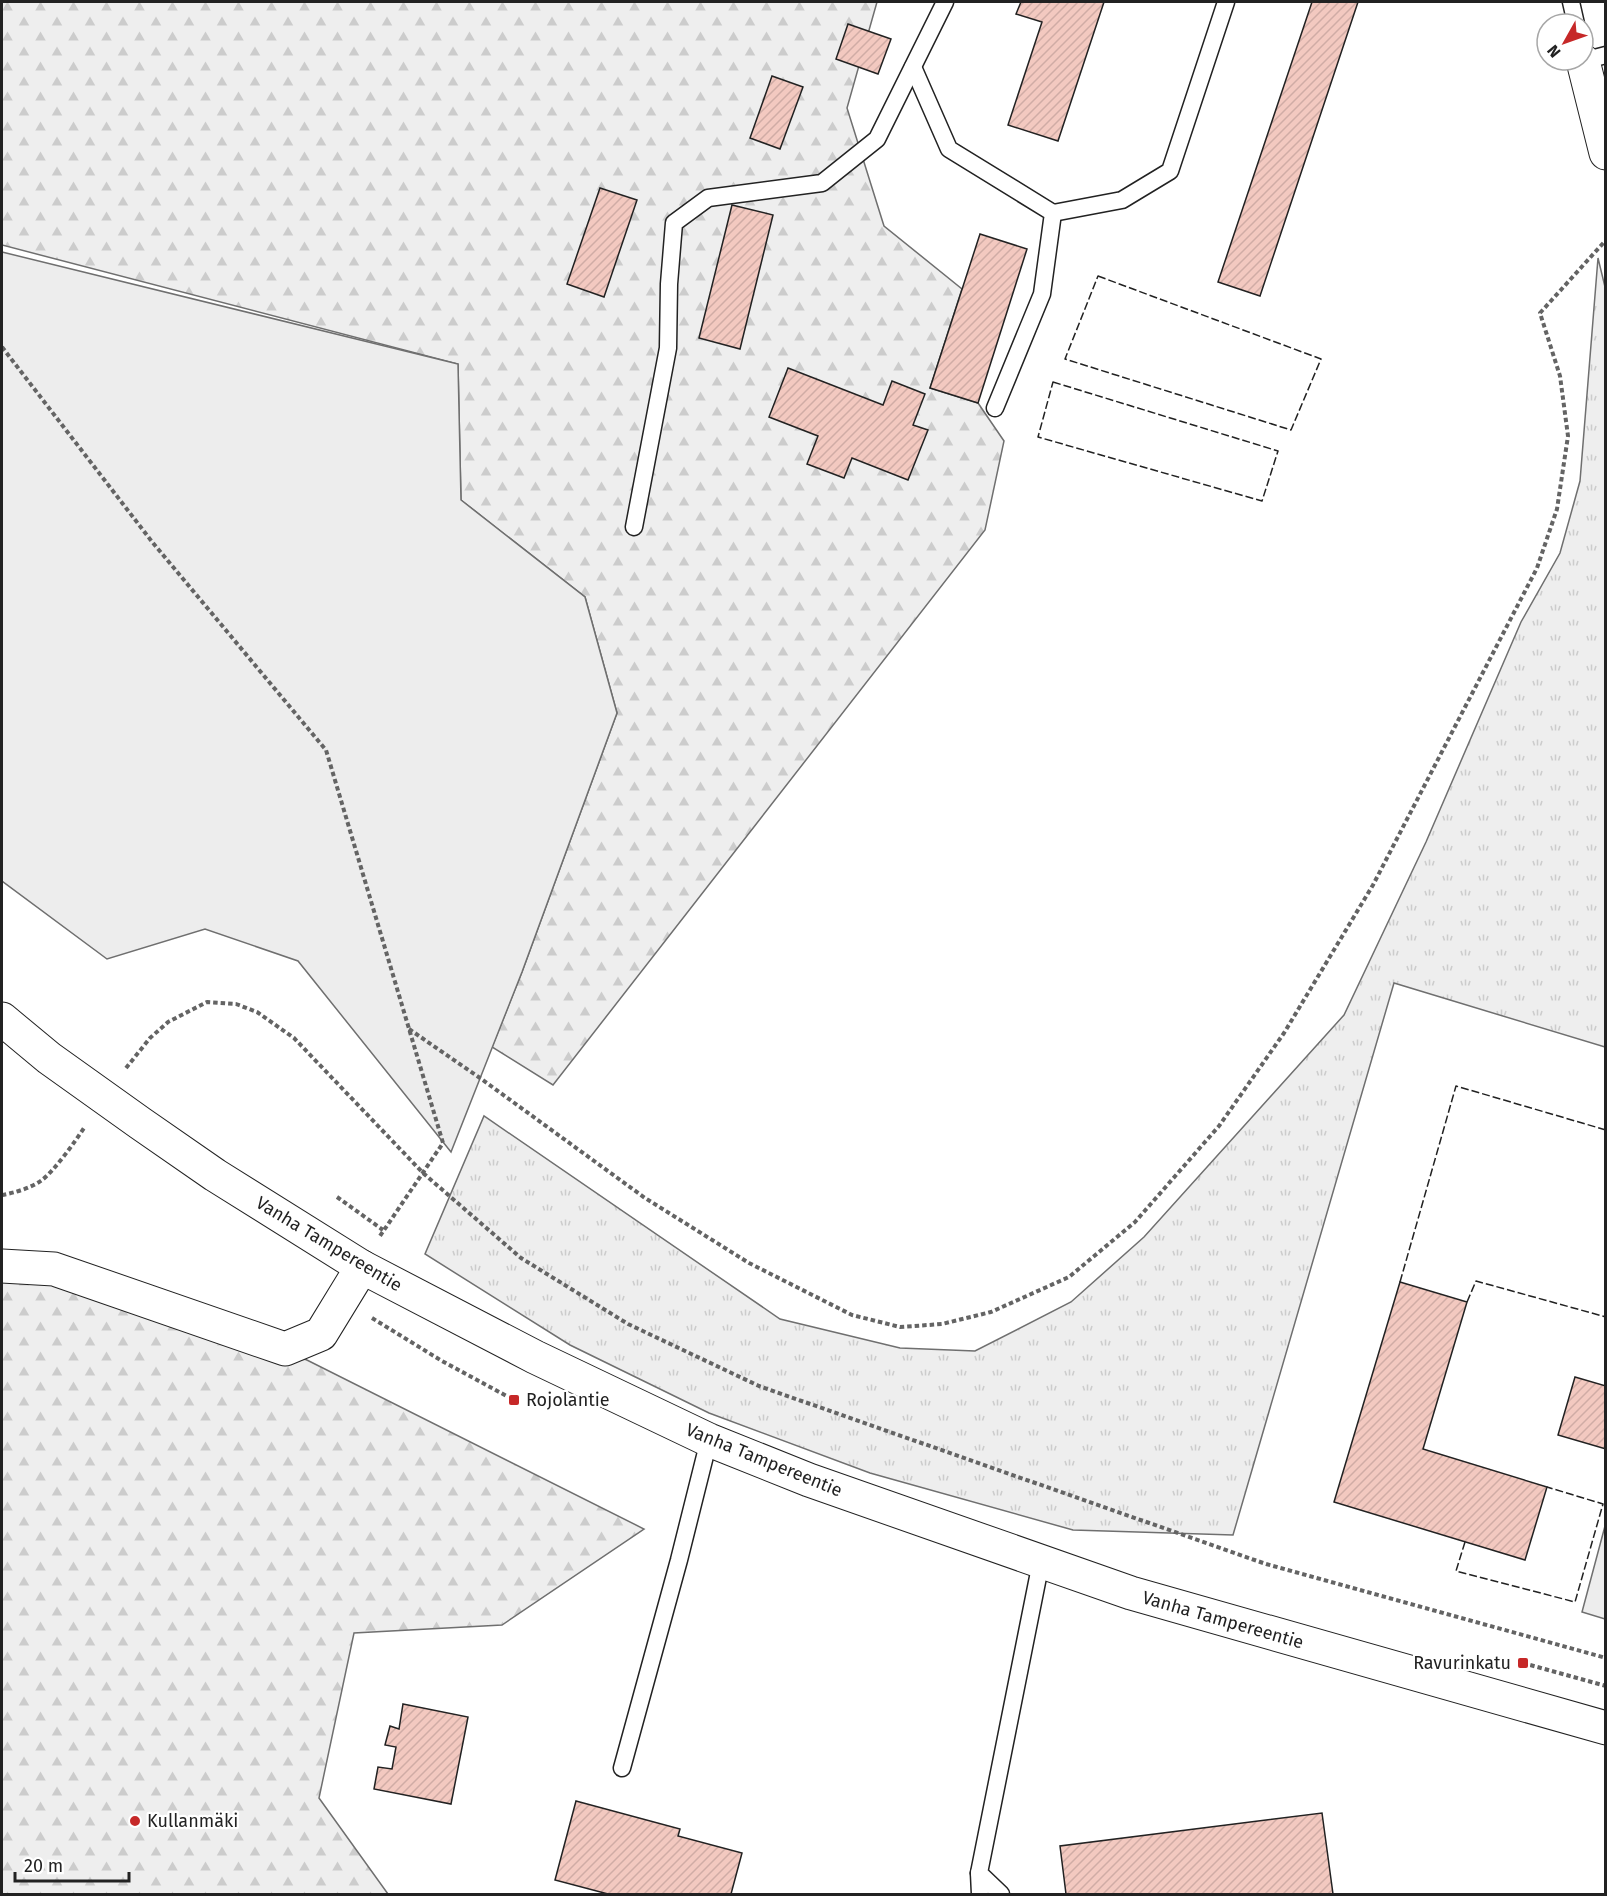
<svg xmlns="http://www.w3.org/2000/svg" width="1607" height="1896" font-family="'Fira Sans',sans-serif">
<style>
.grass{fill:url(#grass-tufts);stroke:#6f6f6f;stroke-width:1.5}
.forest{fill:url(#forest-firs);stroke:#6f6f6f;stroke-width:1.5}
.parking{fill:#ededed;stroke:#6f6f6f;stroke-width:1.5}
.building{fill:url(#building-hatch);stroke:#222;stroke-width:1.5}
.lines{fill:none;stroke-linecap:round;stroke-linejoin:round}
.lane-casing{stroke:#222;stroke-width:19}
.street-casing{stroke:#222;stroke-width:35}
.secondary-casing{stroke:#222;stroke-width:35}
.path{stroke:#646464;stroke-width:4;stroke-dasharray:4.5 3;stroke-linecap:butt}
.lane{stroke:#fff;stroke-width:16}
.street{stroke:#fff;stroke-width:33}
.secondary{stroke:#fff;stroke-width:33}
.fence{stroke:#222;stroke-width:1.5;stroke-dasharray:8 3;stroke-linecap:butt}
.poi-dot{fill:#c62828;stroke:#fff;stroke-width:2}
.labels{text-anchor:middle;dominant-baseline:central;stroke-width:4.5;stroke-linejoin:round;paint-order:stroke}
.street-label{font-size:18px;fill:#222;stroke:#fff}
.poi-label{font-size:18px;fill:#222;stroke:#fff;text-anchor:start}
</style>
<defs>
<pattern id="grass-tufts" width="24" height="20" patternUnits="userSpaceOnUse" patternTransform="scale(1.5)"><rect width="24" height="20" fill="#eee"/><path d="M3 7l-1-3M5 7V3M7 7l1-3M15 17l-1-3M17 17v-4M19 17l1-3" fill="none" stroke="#ccc"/></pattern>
<pattern id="forest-firs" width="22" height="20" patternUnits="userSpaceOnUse" patternTransform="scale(1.5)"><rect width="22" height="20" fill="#eee"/><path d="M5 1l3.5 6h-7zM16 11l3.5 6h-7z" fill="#ccc"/></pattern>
<pattern id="building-hatch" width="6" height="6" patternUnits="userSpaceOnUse" patternTransform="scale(1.5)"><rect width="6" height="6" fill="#f3c9c0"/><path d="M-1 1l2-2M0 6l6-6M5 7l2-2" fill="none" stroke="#d0aca5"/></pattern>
</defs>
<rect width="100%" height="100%" fill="#fff"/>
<path class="grass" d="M 1598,258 L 1606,291 L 1605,1047 L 1394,983 L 1233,1535 L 1073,1530 L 870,1473 L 709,1413 L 570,1345 L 425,1254 L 484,1116 L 780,1319 L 900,1348 L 975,1351 L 1071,1302 L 1144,1237 L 1344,1015 L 1426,842 L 1521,622 L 1560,553 L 1580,481 Z"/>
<g class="forest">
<path d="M 2,2 L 877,2 L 847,108 L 884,226 L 962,289 L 930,388 L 978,403 L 1004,441 L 985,530 L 553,1085 L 492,1047 L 522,972 L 617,713 L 585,597 L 461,500 L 458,364 L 2,245 Z"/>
<path d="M 2,1266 L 285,1349 L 644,1529 L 502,1625 L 354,1633 L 319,1798 L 388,1894 L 2,1894 Z"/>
</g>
<g class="parking">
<path d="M 2,252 L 458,364 L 461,500 L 585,597 L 617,713 L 522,972 L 451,1152 L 298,961 L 205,929 L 107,959 L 2,881 Z"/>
<path d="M 1605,1526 L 1605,1619 L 1582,1612 Z"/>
</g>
<g class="building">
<path d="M 1021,2 L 1104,2 L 1058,141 L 1008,125 L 1042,22 L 1016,14 Z"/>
<path d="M 1312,2 L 1358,2 L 1260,296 L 1218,282 Z"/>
<path d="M 848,24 L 891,39 L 878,74 L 836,59 Z"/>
<path d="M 772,76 L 803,87 L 780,149 L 750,138 Z"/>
<path d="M 600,188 L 637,200 L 604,297 L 567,284 Z"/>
<path d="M 732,205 L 773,215 L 740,349 L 699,338 Z"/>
<path d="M 980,234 L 1027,249 L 978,403 L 930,388 Z"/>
<path d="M 788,368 L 883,405 L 892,381 L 925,394 L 913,425 L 928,430 L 908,480 L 852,458 L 844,478 L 807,464 L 818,436 L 769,417 Z"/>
<path d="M 1400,1282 L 1467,1302 L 1423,1449 L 1547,1487 L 1525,1560 L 1334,1502 Z"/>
<path d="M 1575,1377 L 1606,1386 L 1606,1449 L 1558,1435 Z"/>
<path d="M 403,1704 L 468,1717 L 451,1804 L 374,1789 L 378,1767 L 392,1769 L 396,1747 L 385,1745 L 390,1726 L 399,1729 Z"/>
<path d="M 576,1801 L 680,1829 L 678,1836 L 742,1853 L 731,1894 L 608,1894 L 555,1880 Z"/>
<path d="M 1322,1813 L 1333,1894 L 1066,1894 L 1060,1846 Z"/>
</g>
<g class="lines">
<g class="lane-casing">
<g id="lane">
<path d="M 1571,2 L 1576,24"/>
<path d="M 1583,59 L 1583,61 L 1606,55"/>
<path d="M 913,67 L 949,149 L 1053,213 L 1042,294 L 995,408"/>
<path d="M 1053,213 L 1122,200 L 1170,171 L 1226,2"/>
<path d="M 634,527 L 668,348 L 669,284 L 674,223 L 708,198 L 822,183 L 877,139 L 945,2"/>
<path d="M 622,1768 L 679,1560 L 709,1440"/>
<path d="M 979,1873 L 980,1894"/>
<path d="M 1001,1894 L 979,1873 L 1041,1562"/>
</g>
</g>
<g class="street-casing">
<g id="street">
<path d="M 1583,61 L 1606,153"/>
<path d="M 2,1266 L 54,1269 L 285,1349 L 321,1334 L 362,1267"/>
</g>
</g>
<g class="secondary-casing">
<path id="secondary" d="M 2,1019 L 49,1058 L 140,1123 L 215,1175 L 362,1267 L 535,1357 L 709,1440 L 809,1480 L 1131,1593 L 1606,1728"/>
</g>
<g class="path">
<path d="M 2,347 L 153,543 L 326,750 L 443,1143 L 380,1236"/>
<path d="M 409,1029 L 480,1078 L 645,1198 L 749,1263 L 852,1315 L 900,1327 L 942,1324 L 991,1312 L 1069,1277 L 1135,1222 L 1219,1126 L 1284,1033 L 1373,885 L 1537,568 L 1557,509 L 1568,436 L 1560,376 L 1540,313 L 1606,240"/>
<path d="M 126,1068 L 150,1038 L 168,1022 L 207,1002 L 236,1004 L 257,1012 L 294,1038 L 423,1173 L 521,1258 L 628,1324 L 759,1386 L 1266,1564 L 1606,1658"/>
<path d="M 2,1195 C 14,1193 31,1188 42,1180 C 55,1170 74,1143 84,1128"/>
<path d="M 337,1197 L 383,1230"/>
<path d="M 372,1318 L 442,1361 L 514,1400"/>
<path d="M 1523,1663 L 1606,1686"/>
</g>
<use href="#lane" class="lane"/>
<use href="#street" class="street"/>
<use href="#secondary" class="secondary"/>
<g class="fence">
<path d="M 1098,276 L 1321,359 L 1291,430 L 1065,359 Z"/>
<path d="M 1053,382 L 1278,451 L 1262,501 L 1038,437 Z"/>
<path d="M 1400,1282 L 1456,1086 L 1606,1130"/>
<path d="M 1467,1302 L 1476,1281 L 1606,1317"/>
<path d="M 1465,1542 L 1456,1571 L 1575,1602 L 1603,1504 L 1547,1487"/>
</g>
</g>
<g class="poi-dot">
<rect x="508" y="1394" width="12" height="12" rx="3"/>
<rect x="1517" y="1657" width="12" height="12" rx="3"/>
<circle cx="135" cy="1821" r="6"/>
</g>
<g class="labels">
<g class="street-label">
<text transform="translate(329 1244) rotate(31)">Vanha Tampereentie</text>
<text transform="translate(764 1460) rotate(22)">Vanha Tampereentie</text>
<text transform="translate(1223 1620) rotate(16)">Vanha Tampereentie</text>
</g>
<g class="poi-label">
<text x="526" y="1400">Rojolantie</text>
<text x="1511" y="1663" text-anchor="end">Ravurinkatu</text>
<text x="147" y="1821">Kullanmäki</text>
</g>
</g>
<rect width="1607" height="1896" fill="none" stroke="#222222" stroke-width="6"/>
<g transform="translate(1565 42) rotate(230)"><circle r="28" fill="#ffffff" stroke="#a7a7a7" stroke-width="1.5"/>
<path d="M0-4.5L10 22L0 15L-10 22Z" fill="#c62828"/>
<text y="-9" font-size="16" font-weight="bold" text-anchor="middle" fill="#222222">N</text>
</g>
<path d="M15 1872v9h114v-9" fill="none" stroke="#222222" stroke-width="3"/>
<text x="24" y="1872" font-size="18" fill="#222222" stroke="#ffffff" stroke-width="4.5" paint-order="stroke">20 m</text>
</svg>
